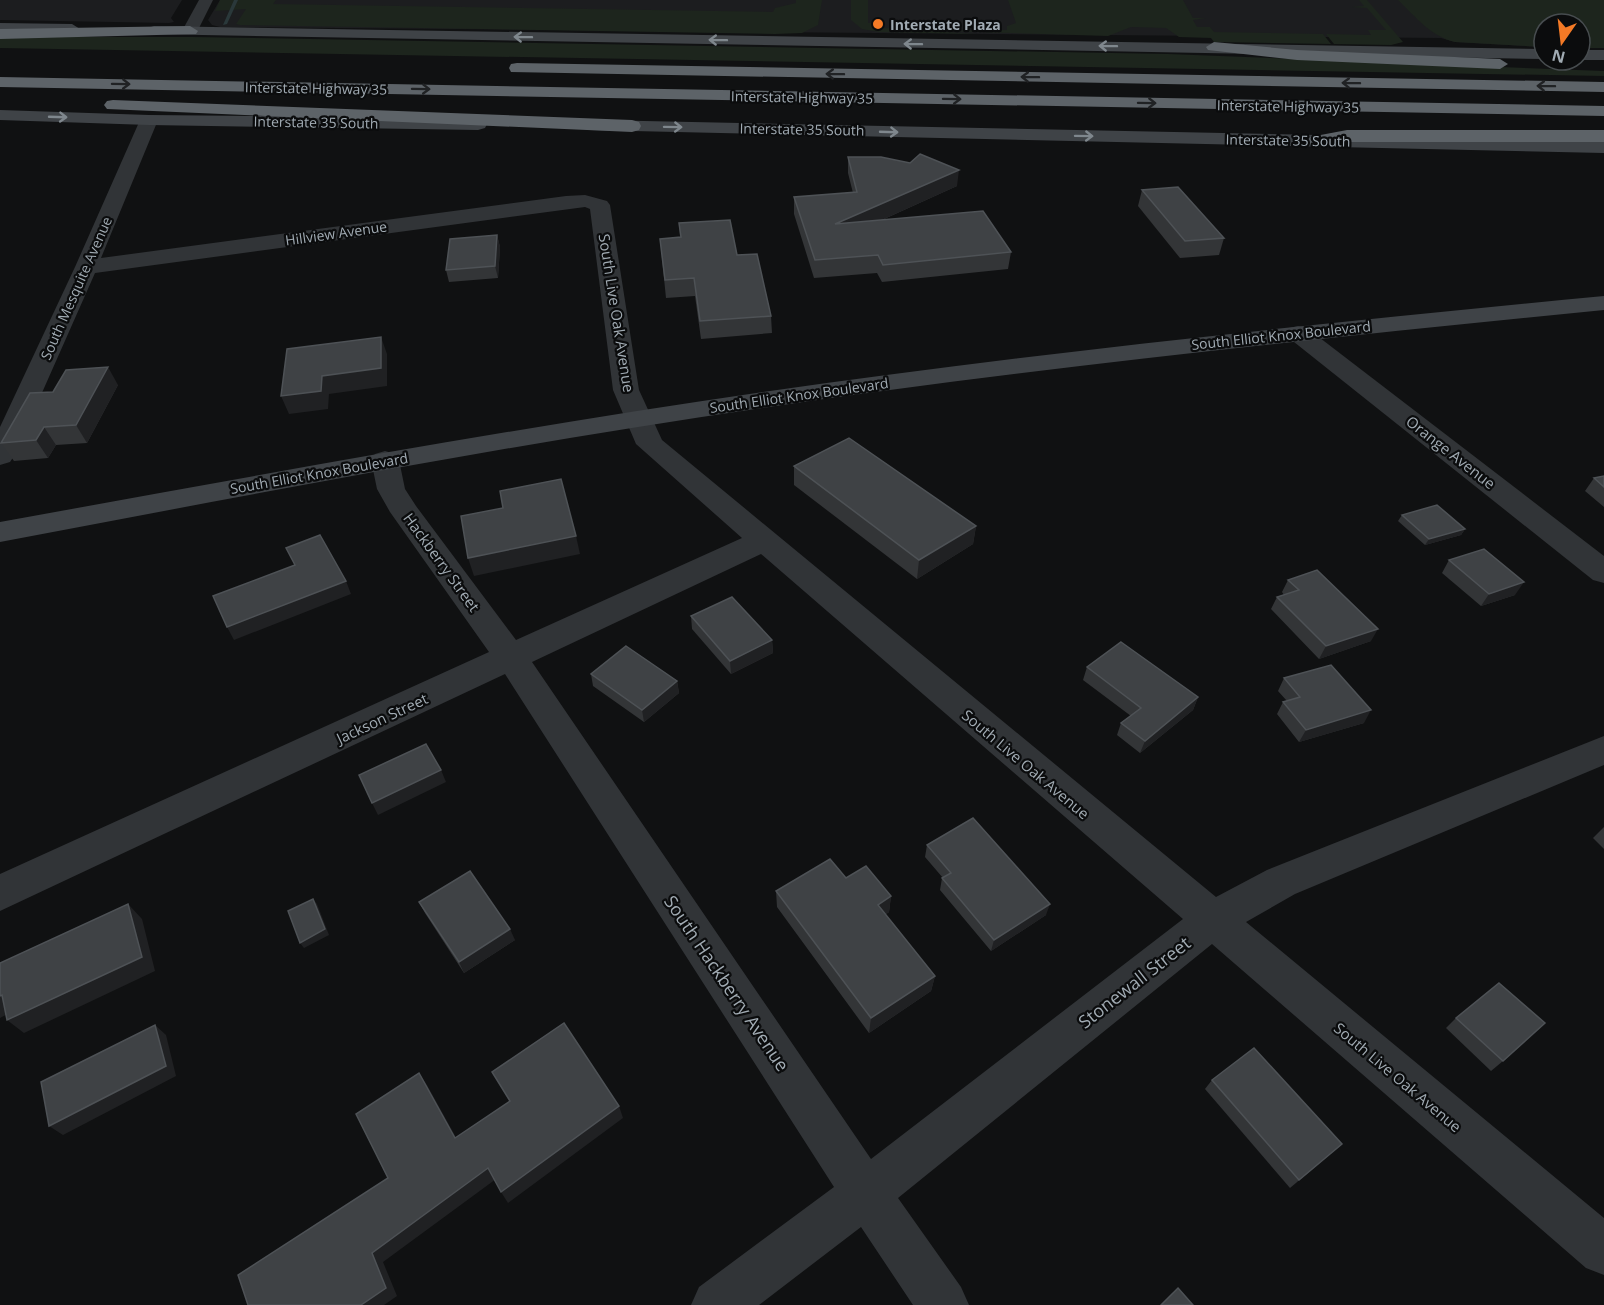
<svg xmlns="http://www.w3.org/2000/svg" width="1604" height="1305" font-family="'Open Sans',sans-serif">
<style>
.built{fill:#1c1d1f}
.green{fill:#1d251d}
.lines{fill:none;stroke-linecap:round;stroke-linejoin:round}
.stream{fill:#2a383a;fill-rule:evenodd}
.street{fill:#313437;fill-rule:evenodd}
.secondary{fill:#3f4347;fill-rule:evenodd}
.highway{fill:#5d6368;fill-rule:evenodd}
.wall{fill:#333537}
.shaded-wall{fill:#202123}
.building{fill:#3f4245;stroke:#4e5256;stroke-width:1.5}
.oneway{stroke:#7f878d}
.oneway2{stroke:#202224}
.poi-dot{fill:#f47a26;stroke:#0b0c0d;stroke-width:2}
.labels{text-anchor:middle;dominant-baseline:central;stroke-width:4.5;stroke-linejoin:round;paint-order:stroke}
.far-poi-label{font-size:14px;font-weight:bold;fill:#a1abb3;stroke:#0b0c0d;text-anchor:start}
.far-street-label{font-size:14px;fill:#a1abb3;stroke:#0b0c0d}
.street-label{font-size:15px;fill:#a1abb3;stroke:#0b0c0d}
.near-street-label{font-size:18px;fill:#a1abb3;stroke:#0b0c0d}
</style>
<rect width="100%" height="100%" fill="#101112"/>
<g class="built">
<path d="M 0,0 L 182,0 L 171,18 L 174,22 L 169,23 L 0,20 Z"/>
<path d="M 220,0 L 1604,0 L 1604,48 L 1580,48 L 1580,24 L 1544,24 L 1544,47 L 1455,42 L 1441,38 L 220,27 L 212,25 L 208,20 Z"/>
</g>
<g class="green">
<path d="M 220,0 L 276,0 L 273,4 L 773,12 L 775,8 L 796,3 L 796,0 L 822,0 L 818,25 L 802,33 L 775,34 L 240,25 L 236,24 L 246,9 L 215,11 Z"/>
<path d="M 851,0 L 868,0 L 868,23 L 883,23 L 884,28 L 943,29 L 944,32 L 977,34 L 879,32 L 862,29 L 851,20 Z"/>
<path d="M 1008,0 L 1183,0 L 1193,18 L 1206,18 L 1193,20 L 1197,27 L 1210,27 L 1214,32 L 1323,34 L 1331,44 L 1214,42 L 1211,38 L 1179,37 L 1166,28 L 1131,27 L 1108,36 L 948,31 L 1007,30 L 1007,26 L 1016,23 Z"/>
<path d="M 1359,0 L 1367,0 L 1403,42 L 1391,45 L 1334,44 L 1326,34 L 1371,35 L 1368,30 L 1386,30 L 1367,8 L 1351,7 L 1364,6 Z"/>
<path d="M 1398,0 L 1604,0 L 1604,48 L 1580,48 L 1580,24 L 1544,24 L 1544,47 L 1455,42 C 1430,36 1416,17 1398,0 Z"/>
<path d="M 0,37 L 193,37 L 1168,54 L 1604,71 L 1604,76 L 0,48 Z"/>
</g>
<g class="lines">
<path class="stream" d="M 234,0 L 238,0 L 227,24 L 223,25 Z"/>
<g class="street">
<path d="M 199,0 L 213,0 L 196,34 L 184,34 L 182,31 Z"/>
<path d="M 149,115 L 155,116 L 158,120 L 101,258 L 566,196 L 585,195 L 607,201 L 610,205 L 639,390 L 662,440 L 1216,897 L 1267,870 L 1604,736 L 1604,765 L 1295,894 L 1246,922 L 1604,1218 L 1604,1275 L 1586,1268 L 1212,944 L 898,1198 L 961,1287 L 969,1305 L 913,1305 L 861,1227 L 759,1305 L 691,1305 L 699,1287 L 834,1187 L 505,674 L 0,911 L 0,874 L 489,652 L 390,512 L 377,489 L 371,460 L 375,454 L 385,451 L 395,454 L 399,460 L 405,489 L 416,506 L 516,640 L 742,538 L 636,444 L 613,390 L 590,209 L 585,207 L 95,273 L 14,456 L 10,462 L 0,465 L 0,427 L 75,267 L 140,120 L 143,116 ZM 761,554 L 1183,919 L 871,1159 L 532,662 Z"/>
<path d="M 1298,326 L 1307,328 L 1604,556 L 1604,583 L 1593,580 L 1289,338 L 1286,333 L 1289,328 Z"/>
</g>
<g class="secondary">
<path d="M 0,23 L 72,24 L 80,29 L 72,34 L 0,33 Z"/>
<path d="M 154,26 L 1544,49 L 1544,59 L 148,34 L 146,31 L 148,28 Z"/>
<rect x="1580" y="50" width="24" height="10"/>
<path d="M 0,110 L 149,115 L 478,118 L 485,120 L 487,124 L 485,128 L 478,130 L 149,125 L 0,120 Z"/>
<path d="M 596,120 L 1604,141 L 1604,153 L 589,130 L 587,126 L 589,122 Z"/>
<path d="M 1604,296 L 1604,310 C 1323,338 1042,367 762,408 C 507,445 254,494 0,542 L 0,522 C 254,476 507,429 763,392 C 1042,352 1323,323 1604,296 Z"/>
</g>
<g class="highway">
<path d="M 190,26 L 198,31 L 196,34 L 0,39 L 0,29 Z"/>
<path d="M 1214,42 L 1297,50 L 1500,59 L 1508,64 L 1500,69 L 1297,60 L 1208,50 L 1206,47 Z"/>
<path d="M 517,63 L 1604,82 L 1604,92 L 511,72 L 509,68 L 511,64 Z"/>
<path d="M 0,77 L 1604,106 L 1604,116 L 0,87 Z"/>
<path d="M 113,100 L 632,120 L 639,122 L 641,126 L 639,130 L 632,132 L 107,109 L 104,105 L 107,101 Z"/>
<path d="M 1347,130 L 1604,130 L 1604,142 L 1347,142 L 1317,147 L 1310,145 L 1308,141 L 1310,137 Z"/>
</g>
</g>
<g class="wall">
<path d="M 848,157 L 957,186 L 882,220 L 1011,252 L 1008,269 L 882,282 L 877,273 L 814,278 L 794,214 L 794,197 L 853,193 L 848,173 Z"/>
<path d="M 1142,190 L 1224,238 L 1219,255 L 1180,258 L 1138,206 Z"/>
<path d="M 679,223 L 737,255 L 771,316 L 772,333 L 701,339 L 695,296 L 666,298 L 660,239 L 680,237 Z"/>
<path d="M 497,235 L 500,247 L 498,278 L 449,282 L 446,270 Z"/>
<path d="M 118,385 L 87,443 L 56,445 L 48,458 L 14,461 L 1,443 L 53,392 Z"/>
<path d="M 794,466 L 976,526 L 973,544 L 917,579 L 794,485 Z"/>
<path d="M 1604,476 L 1604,507 L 1585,491 L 1594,478 Z"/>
<path d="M 1402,515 L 1465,529 L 1461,535 L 1425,545 L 1398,521 Z"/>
<path d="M 1449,560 L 1515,595 L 1481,606 L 1442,573 Z"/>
<path d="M 1288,580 L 1371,641 L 1319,659 L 1271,609 L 1277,597 L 1284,595 L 1282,592 Z"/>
<path d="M 691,616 L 772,640 L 773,653 L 731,674 L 692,629 Z"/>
<path d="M 1087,667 L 1198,697 L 1193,710 L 1140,753 L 1117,735 L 1121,723 L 1131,716 L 1083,680 Z"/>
<path d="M 591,674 L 677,681 L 679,693 L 644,722 L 593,686 Z"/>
<path d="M 1284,678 L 1364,723 L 1299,742 L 1277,714 L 1283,702 L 1287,701 L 1278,691 Z"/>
<path d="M 1604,827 L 1604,849 L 1593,838 Z"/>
<path d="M 927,845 L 1046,915 L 991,951 L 940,890 L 942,878 L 943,878 L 925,857 Z"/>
<path d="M 846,878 L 891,896 L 889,912 L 885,915 L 935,976 L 931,991 L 869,1033 L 777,907 L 776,891 Z"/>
<path d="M 419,902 L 515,940 L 464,973 L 425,913 Z"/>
<path d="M 1456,1018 L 1503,1061 L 1491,1071 L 1446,1028 Z"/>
<path d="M 1212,1080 L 1342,1144 L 1290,1188 L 1205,1089 Z"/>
</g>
<g class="shaded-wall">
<path d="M 959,170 L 957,186 L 835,241 L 835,224 Z"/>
<path d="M 497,235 L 500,247 L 498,278 L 495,266 Z"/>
<path d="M 381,337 L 387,354 L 387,386 L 329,394 L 328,409 L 289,414 L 281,396 L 322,376 Z"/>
<path d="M 108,367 L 118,385 L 87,443 L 76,425 Z"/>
<path d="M 44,427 L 56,445 L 48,458 L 36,440 Z"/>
<path d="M 976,526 L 973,544 L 917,579 L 919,560 Z"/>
<path d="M 1465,529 L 1461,535 L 1425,545 L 1429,539 Z"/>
<path d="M 576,536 L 580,554 L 474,576 L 468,558 Z"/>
<path d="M 346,581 L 351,594 L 234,640 L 227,627 Z"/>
<path d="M 1524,582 L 1515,595 L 1481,606 L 1489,594 Z"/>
<path d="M 1378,629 L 1371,641 L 1319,659 L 1326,646 Z"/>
<path d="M 772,640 L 773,653 L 731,674 L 730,661 Z"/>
<path d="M 677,681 L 679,693 L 644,722 L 642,710 Z"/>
<path d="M 1198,697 L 1193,710 L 1140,753 L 1145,741 Z"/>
<path d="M 1371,710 L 1364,723 L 1299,742 L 1306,730 Z"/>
<path d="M 441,770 L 446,782 L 378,815 L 372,803 Z"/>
<path d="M 891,896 L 889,912 L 876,921 L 878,905 Z"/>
<path d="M 313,899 L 317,904 L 329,935 L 304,948 L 300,943 Z"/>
<path d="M 128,904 L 142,919 L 155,971 L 24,1033 L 7,1020 Z"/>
<path d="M 1050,904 L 1046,915 L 991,951 L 994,940 Z"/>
<path d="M 510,929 L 515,940 L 464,973 L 459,962 Z"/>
<path d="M 935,976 L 931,991 L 869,1033 L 871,1018 Z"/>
<path d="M 2,995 L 19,1008 L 0,1018 L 0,996 Z"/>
<path d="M 155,1025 L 166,1035 L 176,1076 L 63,1135 L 49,1126 Z"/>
<path d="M 419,1073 L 427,1085 L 463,1150 L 455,1138 Z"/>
<path d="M 619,1106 L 623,1118 L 508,1203 L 501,1192 Z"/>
<path d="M 488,1168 L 496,1179 L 383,1262 L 397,1296 L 384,1305 L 361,1305 L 372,1253 Z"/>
</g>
<g class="building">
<path d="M 920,154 L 959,170 L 835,224 L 983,211 L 1011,252 L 883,265 L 878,255 L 815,260 L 794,197 L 857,192 L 848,157 L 881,157 L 910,163 Z"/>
<path d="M 1178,187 L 1224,238 L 1185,241 L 1142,190 Z"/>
<path d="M 730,220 L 737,255 L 757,254 L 771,316 L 700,321 L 694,278 L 665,280 L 660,239 L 681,237 L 679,223 Z"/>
<path d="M 497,235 L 495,266 L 446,270 L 450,239 Z"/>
<path d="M 381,337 L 381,368 L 322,376 L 321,391 L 281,396 L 287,349 Z"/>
<path d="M 108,367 L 76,425 L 44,427 L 36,440 L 1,443 L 30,393 L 53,392 L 66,370 Z"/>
<path d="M 849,438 L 976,526 L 919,560 L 794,466 Z"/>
<path d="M 1604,476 L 1604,487 L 1594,478 Z"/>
<path d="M 561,479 L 576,536 L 468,558 L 461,516 L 503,508 L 500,491 Z"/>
<path d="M 1437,505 L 1465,529 L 1429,539 L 1402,515 Z"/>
<path d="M 320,535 L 346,581 L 227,627 L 213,596 L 295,565 L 286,548 Z"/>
<path d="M 1484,549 L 1524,582 L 1489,594 L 1449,560 Z"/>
<path d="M 1317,570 L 1378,629 L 1326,646 L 1277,597 L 1299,590 L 1288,580 Z"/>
<path d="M 732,597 L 772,640 L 730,661 L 691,616 Z"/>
<path d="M 1121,642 L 1198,697 L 1145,741 L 1121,723 L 1141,708 L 1087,667 Z"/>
<path d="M 626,646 L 677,681 L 642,710 L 591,674 Z"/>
<path d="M 1331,665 L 1371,710 L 1306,730 L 1283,702 L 1300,697 L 1284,678 Z"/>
<path d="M 426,744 L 441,770 L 372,803 L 359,775 Z"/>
<path d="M 973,818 L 1050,904 L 994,940 L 942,878 L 951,873 L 927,845 Z"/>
<path d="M 830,859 L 846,878 L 866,866 L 891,896 L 878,905 L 935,976 L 871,1018 L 776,891 Z"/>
<path d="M 470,871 L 510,929 L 459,962 L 419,902 Z"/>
<path d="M 313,899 L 325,929 L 300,943 L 288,911 Z"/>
<path d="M 128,904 L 142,957 L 7,1020 L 2,995 L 0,996 L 0,963 Z"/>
<path d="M 1499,983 L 1545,1023 L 1503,1061 L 1456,1018 Z"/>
<path d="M 564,1023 L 619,1106 L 501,1192 L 488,1168 L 372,1253 L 386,1288 L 361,1305 L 248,1305 L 238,1275 L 388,1178 L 356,1114 L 419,1073 L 455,1138 L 510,1101 L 492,1072 Z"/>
<path d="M 155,1025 L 166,1066 L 49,1126 L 41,1082 Z"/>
<path d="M 1254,1048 L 1342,1144 L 1299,1180 L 1212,1080 Z"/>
<path d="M 1178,1288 L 1193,1305 L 1161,1305 Z"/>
</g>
<defs><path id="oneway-shaft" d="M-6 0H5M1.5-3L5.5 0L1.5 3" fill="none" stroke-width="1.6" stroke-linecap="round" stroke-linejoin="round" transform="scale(1.5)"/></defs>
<g class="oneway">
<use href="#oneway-shaft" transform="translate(523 37) rotate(-179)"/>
<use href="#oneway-shaft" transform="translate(718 40) rotate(-179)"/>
<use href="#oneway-shaft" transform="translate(913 44) rotate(-179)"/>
<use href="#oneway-shaft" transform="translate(1108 46) rotate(-179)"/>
<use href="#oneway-shaft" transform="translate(58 117) rotate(2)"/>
<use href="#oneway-shaft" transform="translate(673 127) rotate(1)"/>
<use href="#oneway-shaft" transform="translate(889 132) rotate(2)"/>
<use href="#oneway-shaft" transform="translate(1084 136) rotate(1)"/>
</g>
<g class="oneway2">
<use href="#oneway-shaft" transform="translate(835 74) rotate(-179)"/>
<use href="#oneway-shaft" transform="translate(1030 77) rotate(-179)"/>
<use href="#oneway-shaft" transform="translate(1351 83) rotate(-179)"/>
<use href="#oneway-shaft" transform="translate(121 84) rotate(1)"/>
<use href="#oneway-shaft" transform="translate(1546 86) rotate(-179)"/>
<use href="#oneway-shaft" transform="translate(421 89) rotate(1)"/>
<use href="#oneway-shaft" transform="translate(952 99) rotate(1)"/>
<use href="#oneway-shaft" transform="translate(1147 103) rotate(1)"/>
</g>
<circle class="poi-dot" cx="878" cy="24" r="6"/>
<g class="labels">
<g class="far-poi-label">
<text x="890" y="24">Interstate Plaza</text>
</g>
<g class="far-street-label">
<text transform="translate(316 88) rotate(1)">Interstate Highway 35</text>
<text transform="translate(802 97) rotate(1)">Interstate Highway 35</text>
<text transform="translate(1288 106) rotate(1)">Interstate Highway 35</text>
<text transform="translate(316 122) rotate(1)">Interstate 35 South</text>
<text transform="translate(802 129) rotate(1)">Interstate 35 South</text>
<text transform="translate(1288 140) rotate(1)">Interstate 35 South</text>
<text transform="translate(336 233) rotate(-8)">Hillview Avenue</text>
<text transform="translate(76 288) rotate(-66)">South Mesquite Avenue</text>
<text transform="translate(1281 335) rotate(-6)">South Elliot Knox Boulevard</text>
<text transform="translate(799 395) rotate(-8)">South Elliot Knox Boulevard</text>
<text transform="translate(319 473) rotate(-10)">South Elliot Knox Boulevard</text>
</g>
<g class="street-label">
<text transform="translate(617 313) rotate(81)">South Live Oak Avenue</text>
<text transform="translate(1451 452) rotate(38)">Orange Avenue</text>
<text transform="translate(442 562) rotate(54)">Hackberry Street</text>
<text transform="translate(382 718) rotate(-25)">Jackson Street</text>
<text transform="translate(1026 764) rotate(40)">South Live Oak Avenue</text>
<text transform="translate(1398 1077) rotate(40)">South Live Oak Avenue</text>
</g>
<g class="near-street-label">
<text transform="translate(1134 982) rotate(-38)">Stonewall Street</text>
<text transform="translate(727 983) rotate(56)">South Hackberry Avenue</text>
</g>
</g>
<g transform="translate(1562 42) rotate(194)"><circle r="28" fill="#0b0c0d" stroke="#474c4f" stroke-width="1.5"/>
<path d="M0-4.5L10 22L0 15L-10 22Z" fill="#f47a26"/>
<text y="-9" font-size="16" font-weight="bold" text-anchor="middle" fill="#a1abb3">N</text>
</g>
</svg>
